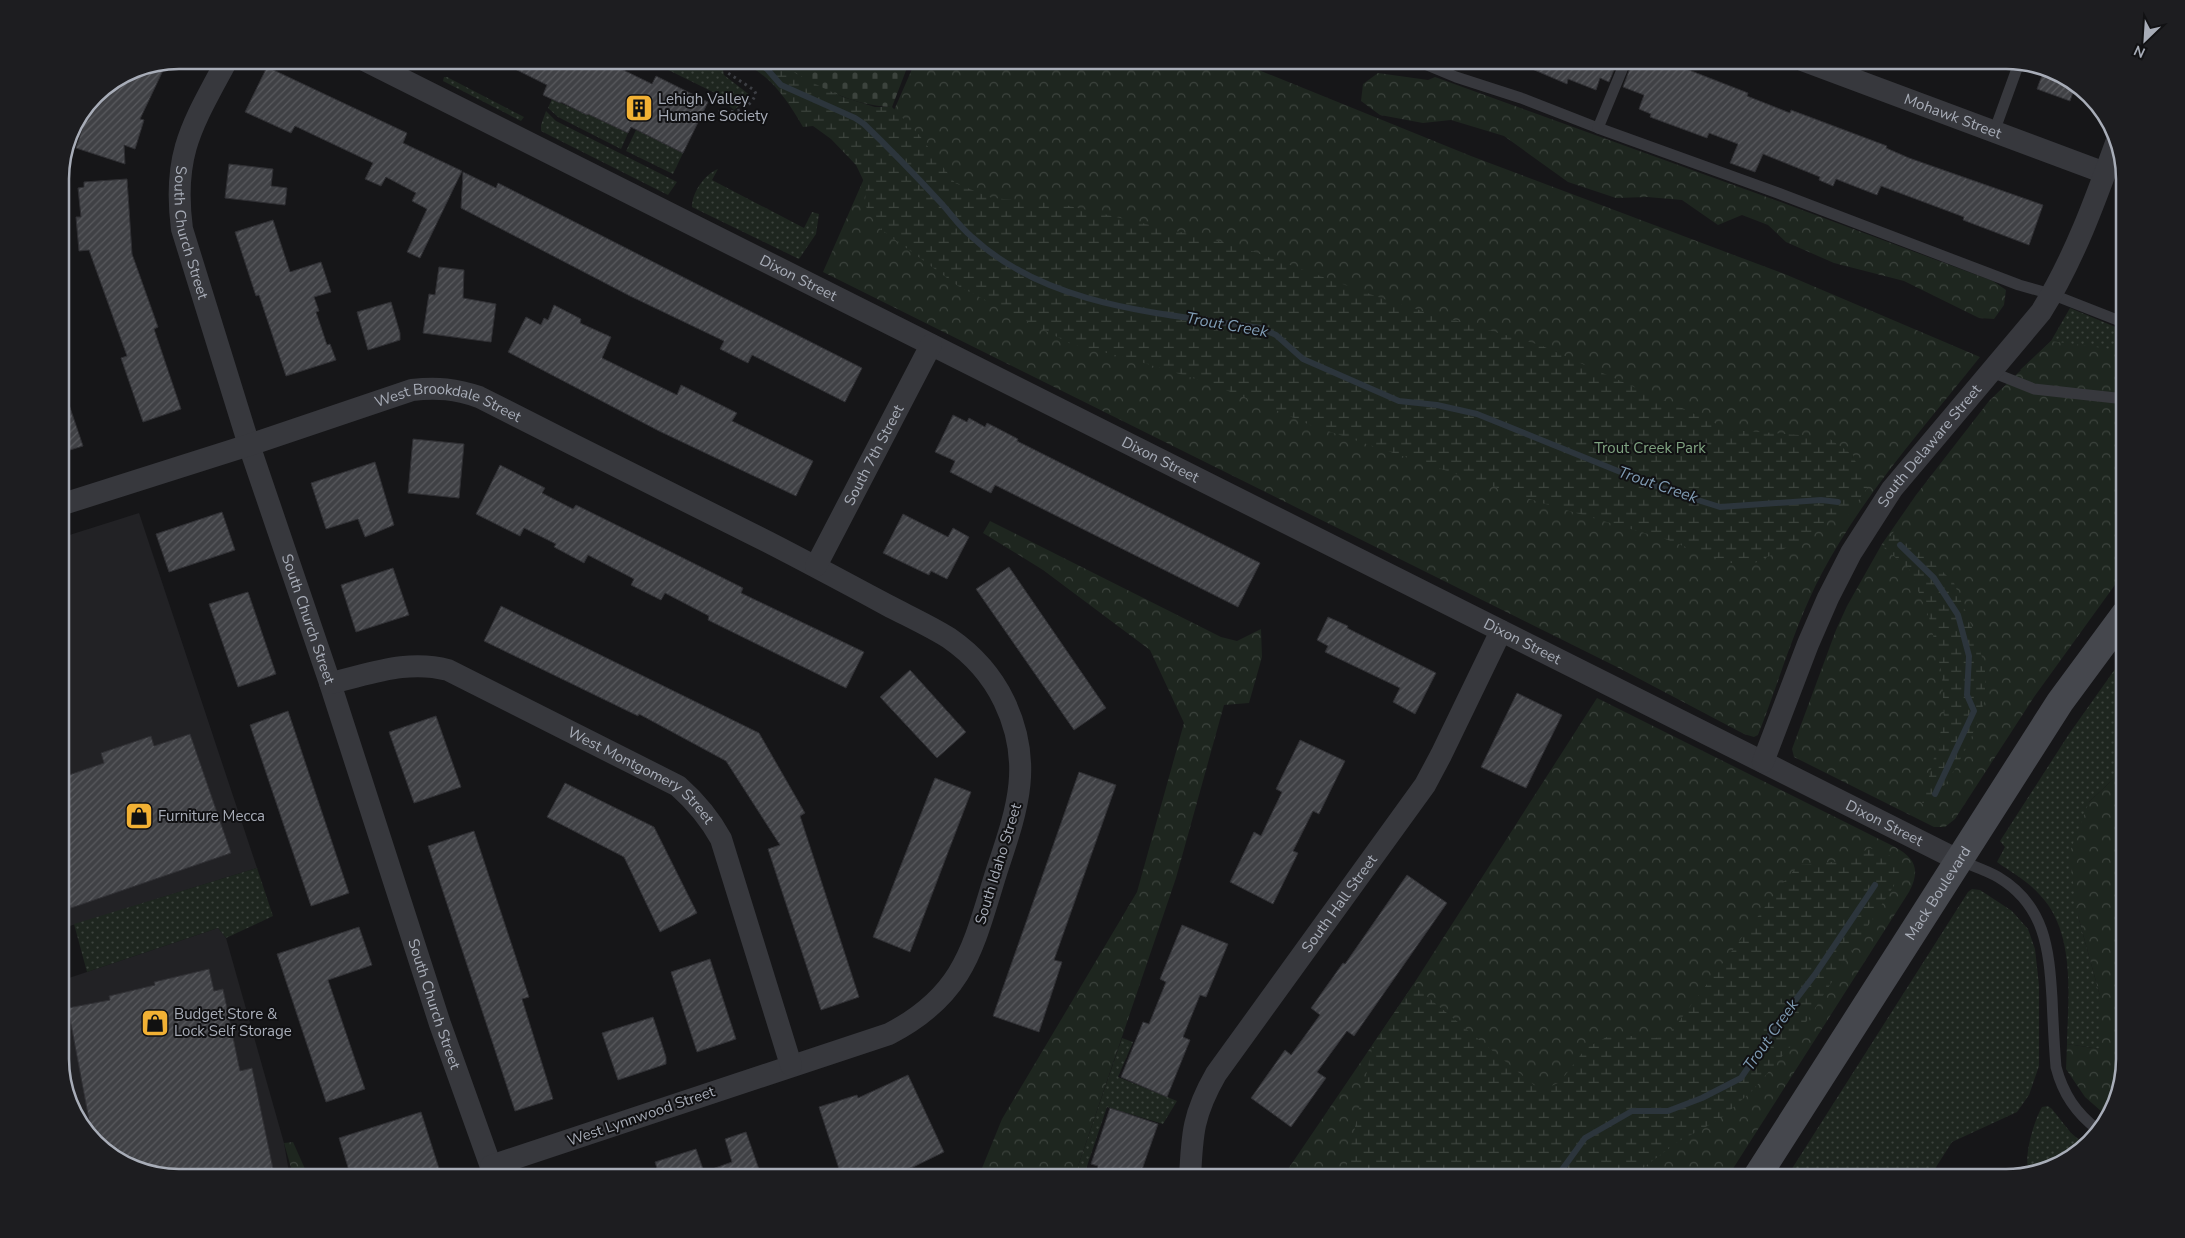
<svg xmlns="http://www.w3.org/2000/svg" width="2185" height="1238" font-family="'Nunito Sans',sans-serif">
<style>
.built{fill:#222225}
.grass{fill:url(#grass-dots)}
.forest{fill:url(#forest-crowns)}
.wetland{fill:url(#wetland-marsh)}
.cemetery{fill:url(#cemetery-stones)}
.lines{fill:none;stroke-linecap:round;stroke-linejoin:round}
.stream{stroke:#2c353c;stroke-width:6}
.building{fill:url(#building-hatch);stroke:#303034}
.path{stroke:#3d3f44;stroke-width:3;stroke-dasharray:2.5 4;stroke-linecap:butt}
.service{stroke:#37383d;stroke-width:11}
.minor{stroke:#37383d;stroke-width:22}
.secondary{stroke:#45474d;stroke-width:28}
.labels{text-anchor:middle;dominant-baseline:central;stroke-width:4;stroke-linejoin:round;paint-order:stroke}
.poi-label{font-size:15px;fill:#a8adb8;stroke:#111113;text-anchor:start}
.street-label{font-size:15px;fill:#a8adb8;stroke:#111113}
.park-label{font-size:15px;fill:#7fa381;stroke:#111113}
.water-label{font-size:16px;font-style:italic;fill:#7f9bb3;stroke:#111113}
.rim{fill:none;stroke:#a8adb8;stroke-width:2.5}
</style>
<defs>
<pattern id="grass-dots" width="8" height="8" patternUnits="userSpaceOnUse" patternTransform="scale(1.25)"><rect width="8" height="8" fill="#1e261f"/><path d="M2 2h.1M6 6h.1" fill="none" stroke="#3c433d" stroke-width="1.8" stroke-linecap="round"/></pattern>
<pattern id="forest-crowns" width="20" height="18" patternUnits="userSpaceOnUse" patternTransform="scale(1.25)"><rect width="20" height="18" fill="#1e261f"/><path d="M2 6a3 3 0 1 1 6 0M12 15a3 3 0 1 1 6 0" fill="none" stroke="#3c433d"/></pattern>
<pattern id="wetland-marsh" width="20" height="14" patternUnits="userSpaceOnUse" patternTransform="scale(1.25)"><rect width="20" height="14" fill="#1e261f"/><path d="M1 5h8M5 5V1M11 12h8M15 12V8" fill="none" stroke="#3c433d"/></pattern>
<pattern id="cemetery-stones" width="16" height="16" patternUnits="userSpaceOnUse" patternTransform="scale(1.25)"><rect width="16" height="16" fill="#1e261f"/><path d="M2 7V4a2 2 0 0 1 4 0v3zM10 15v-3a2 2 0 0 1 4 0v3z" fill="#3c433d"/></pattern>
<pattern id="building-hatch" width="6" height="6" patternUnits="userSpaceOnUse" patternTransform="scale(1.25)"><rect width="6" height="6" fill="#404145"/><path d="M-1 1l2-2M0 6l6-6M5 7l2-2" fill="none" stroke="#595a5e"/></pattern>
</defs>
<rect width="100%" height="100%" fill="#161618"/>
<g class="built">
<path d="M 139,513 L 257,868 L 60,929 L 60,538 Z"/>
<path d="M 218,928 L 226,938 L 284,1143 L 290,1178 L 179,1178 L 120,1162 L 80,1125 L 60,1067 L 60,981 Z"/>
</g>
<g class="grass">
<path d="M 648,60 L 727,60 L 723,70 L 724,75 L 751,96 L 734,110 L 715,93 Z"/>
<path d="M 444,77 L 447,77 L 524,117 L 521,121 L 443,81 Z"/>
<path d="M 552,99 L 587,115 L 588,114 L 628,133 L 621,149 L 558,117 L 548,108 Z"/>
<path d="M 546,111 L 556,121 L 677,182 L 668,195 L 541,131 L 541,125 Z"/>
<path d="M 636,130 L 683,153 L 673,174 L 626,151 Z"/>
<path d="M 718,169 L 712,180 L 804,228 L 812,212 L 819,214 L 816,234 L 799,259 L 692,207 C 692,192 705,174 718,169 Z"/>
<path d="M 2070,308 L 2125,331 L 2125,387 L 2020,370 L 2051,341 Z"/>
<path d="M 2125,655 L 2125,768 L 2089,802 L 2078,916 L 2100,996 L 2100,1049 L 2067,1044 C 2068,996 2076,933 2040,895 C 2029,882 2011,872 1997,862 L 2005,847 L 2000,841 L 2069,734 Z"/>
<path d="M 257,868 L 273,916 L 226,938 L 218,928 L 87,972 L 74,924 Z"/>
<path d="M 1972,889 L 1980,890 L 2012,911 L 2028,929 L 2035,949 L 2039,985 L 2039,1066 L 2029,1095 L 2017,1112 L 1952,1142 L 1929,1178 L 1786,1178 L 1968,892 Z"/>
<path d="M 1122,1038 L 1133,1042 L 1118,1077 L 1177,1101 L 1163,1124 L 1107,1107 L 1083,1178 L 1074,1178 Z"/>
<path d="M 2048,1106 L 2052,1109 L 2071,1133 L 2084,1144 L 2066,1162 L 2029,1172 C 2023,1157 2034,1121 2042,1107 Z"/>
</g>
<g class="forest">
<path d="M 916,60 L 1234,60 L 1471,156 L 1787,275 L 1980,357 C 1925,426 1864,494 1822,573 C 1795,624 1779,682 1758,735 L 1754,737 L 1744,734 L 1617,667 L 823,272 Z"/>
<path d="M 1378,73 L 1428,80 L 1435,77 L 1775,200 L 1993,281 L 2006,290 L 2004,305 L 1994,319 L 1979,318 L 1904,281 L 1834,263 L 1786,242 L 1768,225 L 1742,215 L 1718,225 L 1682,200 L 1647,197 L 1616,198 L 1568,182 L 1504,136 L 1451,120 L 1423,123 L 1380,115 L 1361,101 L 1363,84 Z"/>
<path d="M 2051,341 L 2125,351 L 2125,571 L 2034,697 L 1955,819 L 1945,827 L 1934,827 L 1794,757 L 1792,749 L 1836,630 L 1847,606 L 1882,544 L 1916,495 L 1989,401 Z"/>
<path d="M 990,521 L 1221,637 L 1237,641 L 1261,629 L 1262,657 L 1249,703 L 1224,705 L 1176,878 L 1074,1178 L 978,1178 L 1002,1119 L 1137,892 L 1184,723 L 1150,650 L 1043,570 L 983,533 Z"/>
<path d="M 1597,698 L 1895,847 C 1915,858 1921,870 1909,892 L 1727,1178 L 1282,1178 L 1413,985 Z"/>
<path d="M 2125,768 L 2125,1059 L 2109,1118 L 2085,1097 L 2066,1069 L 2067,1044 L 2100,1049 L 2100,996 L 2078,916 L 2069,854 L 2089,802 Z"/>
<path d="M 293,1142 L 309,1178 L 294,1178 L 284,1143 Z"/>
</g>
<g class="wetland">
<path d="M 735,60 L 772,60 L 843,97 L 875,107 L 892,107 L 920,136 L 955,183 L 992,198 L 1061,204 L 1235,245 L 1392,302 L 1540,345 L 1730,430 L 1827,437 L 1853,455 L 1864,484 L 1868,487 L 1847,516 L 1837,515 L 1796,543 L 1755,563 L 1728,563 L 1665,539 L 1542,503 L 1310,425 L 1260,403 L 1199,380 L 1131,359 L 1071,344 L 958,286 L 879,228 L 865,205 L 866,186 L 856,165 L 831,139 L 813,126 L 803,127 C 786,98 768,71 735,60 Z"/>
<path d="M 1895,530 L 1917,546 L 1954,583 L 1970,622 L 1985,666 L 1985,700 L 1970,741 L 1955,769 L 1938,795 L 1922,804 L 1944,719 L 1942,675 L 1929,617 L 1909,569 L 1883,547 Z"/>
<path d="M 1870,848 L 1898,859 L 1904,870 L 1790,1047 L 1753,1090 L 1719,1120 L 1679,1141 L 1640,1170 L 1634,1178 L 1344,1178 L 1373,1044 L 1413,985 L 1534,1085 L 1547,1088 L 1560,1082 L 1586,1048 L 1607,1037 L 1635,1036 L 1656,1038 L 1671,1032 L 1786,879 L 1799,865 L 1844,861 Z"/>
</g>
<path class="cemetery" d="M 772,60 L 910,60 L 892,107 C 848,106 810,81 772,60 Z"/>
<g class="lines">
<g class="stream">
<path d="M 754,60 L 767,69 L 781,85 L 855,118 L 864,124 C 890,149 916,176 941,203 C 951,214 960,227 972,237 C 1049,308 1162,313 1261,328 L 1276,335 L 1303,359 L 1399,401 L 1437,405 L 1477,414 L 1618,471 L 1672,492 L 1720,507 L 1821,500 L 1838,502"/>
<path d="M 1900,545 L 1934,578 L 1958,615 L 1969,656 L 1967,695 L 1974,711 L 1935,794"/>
<path d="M 1556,1178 L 1585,1138 L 1632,1111 L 1668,1111 L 1702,1098 L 1741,1078 L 1781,1019 L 1816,973 L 1875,885"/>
</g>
</g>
<g class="building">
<path d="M 497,60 L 615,60 L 613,65 L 652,84 L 656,76 L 708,102 L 683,153 L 631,127 L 628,133 L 588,114 L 587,115 L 561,102 L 560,103 L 543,95 L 547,85 Z"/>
<path d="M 1511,60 L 1618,60 L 1609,82 L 1600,78 L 1596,90 L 1568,79 L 1567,84 Z"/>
<path d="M 1633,60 L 1663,60 L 1748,93 L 1747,96 L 1790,113 L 1791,110 L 1887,146 L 1886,148 L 1909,158 L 2043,205 L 2029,245 L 1963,220 L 1964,217 L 1881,186 L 1877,195 L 1836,179 L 1833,186 L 1819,180 L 1820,177 L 1763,154 L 1755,172 L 1730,163 L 1738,144 L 1709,133 L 1707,138 L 1650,117 L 1651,114 L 1639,109 L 1644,95 L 1623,87 Z"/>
<path d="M 167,62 L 140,119 L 144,120 L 135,149 L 124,145 L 125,164 L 76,148 L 92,99 L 101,102 L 106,88 L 134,69 Z"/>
<path d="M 267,67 L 407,133 L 403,143 L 462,171 L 420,258 L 407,252 L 427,209 L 412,201 L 416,193 L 386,177 L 381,186 L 365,179 L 373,163 L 295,126 L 291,133 L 245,112 Z"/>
<path d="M 2044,70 L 2065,76 L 2075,86 L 2070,101 L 2037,89 Z"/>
<path d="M 229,164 L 273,169 L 271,186 L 287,188 L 285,205 L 225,198 Z"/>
<path d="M 463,172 L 496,188 L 498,183 L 862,368 L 845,402 L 752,355 L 748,363 L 720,349 L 724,341 L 630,296 L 461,208 Z"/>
<path d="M 127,179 L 132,254 L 158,327 L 154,329 L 181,409 L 143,422 L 121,358 L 127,356 L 89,250 L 79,251 L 76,217 L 81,217 L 78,188 L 84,187 L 84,182 Z"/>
<path d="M 273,220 L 290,272 L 321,262 L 331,292 L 314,297 L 319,311 L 316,312 L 327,345 L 330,344 L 336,360 L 286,376 L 259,295 L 256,296 L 235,232 Z"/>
<path d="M 439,267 L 464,270 L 463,298 L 496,304 L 491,342 L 423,333 L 429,294 L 435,295 Z"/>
<path d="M 391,302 L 400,333 L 400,340 L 368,350 L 357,312 Z"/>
<path d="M 554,305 L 581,319 L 580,323 L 611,337 L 602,358 L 677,395 L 681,385 L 737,413 L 732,421 L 813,461 L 796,496 L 659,431 L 508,352 L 526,317 L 541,325 L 544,318 L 548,320 Z"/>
<path d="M 60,387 L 63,387 L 83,446 L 60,453 Z"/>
<path d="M 953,415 L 967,422 L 969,418 L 985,427 L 987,423 L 997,428 L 1018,439 L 1017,441 L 1260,563 L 1238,607 L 995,485 L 991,493 L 950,472 L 955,461 L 935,452 Z"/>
<path d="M 413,439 L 464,444 L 459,498 L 408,493 Z"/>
<path d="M 375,462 L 394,525 L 365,537 L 358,519 L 326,529 L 311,483 Z"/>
<path d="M 500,465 L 545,488 L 542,493 L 573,509 L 576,505 L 667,550 L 743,588 L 741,593 L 864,652 L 846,688 L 708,620 L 709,616 L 665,593 L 661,600 L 631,585 L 634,579 L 588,555 L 584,563 L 554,547 L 556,544 L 524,528 L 520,536 L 476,514 Z"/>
<path d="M 222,512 L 235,550 L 169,572 L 156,534 Z"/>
<path d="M 903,514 L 948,537 L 953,528 L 969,537 L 947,579 L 931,571 L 929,575 L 883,553 Z"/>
<path d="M 1009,567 L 1106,708 L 1074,730 L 976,589 Z"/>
<path d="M 393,568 L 409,615 L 356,632 L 341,585 Z"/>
<path d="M 248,592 L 276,674 L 238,687 L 209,604 Z"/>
<path d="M 501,606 L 759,733 L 805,813 L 800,816 L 859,997 L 821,1010 L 768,849 L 780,845 L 726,761 L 639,714 L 638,716 L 484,641 Z"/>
<path d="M 1328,617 L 1348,626 L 1347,628 L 1436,673 L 1415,714 L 1393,702 L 1400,688 L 1325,652 L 1328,646 L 1317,640 Z"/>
<path d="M 910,670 L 966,732 L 937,758 L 880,697 Z"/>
<path d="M 1517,693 L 1562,715 L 1526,788 L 1481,767 Z"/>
<path d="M 288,711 L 349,893 L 311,906 L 250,725 Z"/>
<path d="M 436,716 L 461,787 L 414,803 L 389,732 Z"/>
<path d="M 190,734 L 231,853 L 71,908 L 60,877 L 60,778 L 104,763 L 101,753 L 151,736 L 154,746 Z"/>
<path d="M 1300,740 L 1345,761 L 1319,814 L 1313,811 L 1293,851 L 1298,853 L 1273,904 L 1230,882 L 1254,832 L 1261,836 L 1270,817 L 1282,792 L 1276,789 Z"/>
<path d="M 1079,772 L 1116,785 L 1054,960 L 1062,962 L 1039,1032 L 993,1016 Z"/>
<path d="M 935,778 L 971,792 L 910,952 L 873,937 Z"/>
<path d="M 565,783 L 654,827 L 697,913 L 660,932 L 624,857 L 547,817 Z"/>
<path d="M 474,831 L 529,997 L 522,999 L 553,1099 L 515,1111 L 428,846 Z"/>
<path d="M 1407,875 L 1447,903 L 1354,1036 L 1347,1031 L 1317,1072 L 1326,1078 L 1291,1127 L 1251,1098 L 1285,1050 L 1291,1055 L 1320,1015 L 1311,1008 L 1343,963 L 1345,964 Z"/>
<path d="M 1182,925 L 1228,944 L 1206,997 L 1200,995 L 1183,1037 L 1190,1040 L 1167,1097 L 1121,1077 L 1143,1022 L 1149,1024 L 1166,982 L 1160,979 Z"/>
<path d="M 359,927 L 372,965 L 328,980 L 365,1089 L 326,1102 L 277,954 Z"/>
<path d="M 710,959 L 736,1039 L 697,1052 L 671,972 Z"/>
<path d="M 209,969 L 214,991 L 223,989 L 240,1071 L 252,1068 L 275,1178 L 179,1178 L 120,1162 L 92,1136 L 68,1008 L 110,1000 L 109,996 L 155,985 L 154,982 Z"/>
<path d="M 653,1017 L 666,1057 L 666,1064 L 618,1080 L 602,1033 Z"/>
<path d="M 908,1075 L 944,1152 L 913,1167 L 879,1178 L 842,1178 L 819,1107 L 857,1095 L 858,1098 Z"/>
<path d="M 1110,1108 L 1158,1124 L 1139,1178 L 1093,1178 L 1098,1166 L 1091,1164 Z"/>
<path d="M 421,1112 L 442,1178 L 371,1178 L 370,1171 L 351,1177 L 339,1138 Z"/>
<path d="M 746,1132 L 762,1178 L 660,1178 L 655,1162 L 696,1149 L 704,1172 L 732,1162 L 725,1139 Z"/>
</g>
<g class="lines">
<path class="path" d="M 718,112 C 734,113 748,111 756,94 L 754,90 L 728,73 L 727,68 L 731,60"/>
<g class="service">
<path d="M 1415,60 L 1456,77 L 1521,98 L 1598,128 L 1778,193 L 2019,285 L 2051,294 L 2125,323"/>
<path d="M 1598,128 L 1626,60"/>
<path d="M 1994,132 L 2019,63"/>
<path d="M 1989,371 L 2034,389 L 2125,399"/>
<path d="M 1959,860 C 1972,866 1986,870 1998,877 C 2045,905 2049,949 2052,998 C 2053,1021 2054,1044 2056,1067 C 2063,1094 2076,1113 2098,1130"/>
</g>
<g class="minor">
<path id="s1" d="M 227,60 C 193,124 172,153 182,229 L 249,445 L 330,683 L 440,1024 L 495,1178"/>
<path id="s2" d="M 364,60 L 1958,860"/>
<path id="s3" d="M 1802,60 L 2105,173"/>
<path id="s4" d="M 60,505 L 249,445 L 412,390 C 437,387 456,389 479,397 C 575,446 672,494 768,542 C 809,563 848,584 887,605 C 908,616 930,626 949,638 C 972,654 992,676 1004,701 C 1034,763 1017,810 997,870 C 973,946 966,994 889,1034 L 491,1166"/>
<path id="s5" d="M 816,566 L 931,345"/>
<path id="s6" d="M 330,683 C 371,674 407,659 448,670 L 678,786 C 696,802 709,817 721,839 L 791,1065"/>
<path id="s7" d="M 1763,762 L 1808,644 L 1828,598 L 1851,553 L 1892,489 L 2041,312 C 2074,259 2095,201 2116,143"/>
<path id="s8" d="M 1190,1178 C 1192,1134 1193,1114 1216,1074 L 1425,785 L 1441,755 L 1501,631"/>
</g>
<path class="secondary" id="s9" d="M 1756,1178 L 2060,702 L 2125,614"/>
</g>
<defs>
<g id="building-square" transform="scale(1.4375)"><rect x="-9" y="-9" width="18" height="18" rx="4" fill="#f2b134" stroke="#111113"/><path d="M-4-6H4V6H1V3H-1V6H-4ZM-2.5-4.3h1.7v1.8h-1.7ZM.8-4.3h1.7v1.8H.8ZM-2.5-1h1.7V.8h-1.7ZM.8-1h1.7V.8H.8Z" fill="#111"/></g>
<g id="shop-square" transform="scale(1.4375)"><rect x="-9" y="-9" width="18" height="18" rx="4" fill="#f2b134" stroke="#111113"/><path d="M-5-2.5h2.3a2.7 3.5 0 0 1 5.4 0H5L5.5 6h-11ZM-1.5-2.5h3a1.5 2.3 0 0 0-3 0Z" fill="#111"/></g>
</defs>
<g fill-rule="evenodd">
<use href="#building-square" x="639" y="108"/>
<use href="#shop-square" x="139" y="816"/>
<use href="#shop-square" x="155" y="1023"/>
</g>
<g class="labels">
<g class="poi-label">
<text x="658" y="99">Lehigh Valley<tspan x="658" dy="17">Humane Society</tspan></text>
<text x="158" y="816">Furniture Mecca</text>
<text x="174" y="1014">Budget Store &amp;<tspan x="174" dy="17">Lock Self Storage</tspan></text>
</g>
<g class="street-label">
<text stroke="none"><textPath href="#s3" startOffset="161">Mohawk Street</textPath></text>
<text stroke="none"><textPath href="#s1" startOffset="184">South Church Street</textPath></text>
<text stroke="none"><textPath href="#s2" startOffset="486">Dixon Street</textPath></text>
<text stroke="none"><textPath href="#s4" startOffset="408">West Brookdale Street</textPath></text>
<text stroke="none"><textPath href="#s7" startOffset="360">South Delaware Street</textPath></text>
<text stroke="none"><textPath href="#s5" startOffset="125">South 7th Street</textPath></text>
<text stroke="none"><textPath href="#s2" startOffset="891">Dixon Street</textPath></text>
<text stroke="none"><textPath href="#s1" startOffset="589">South Church Street</textPath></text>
<text stroke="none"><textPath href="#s2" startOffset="1296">Dixon Street</textPath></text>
<text stroke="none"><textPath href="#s6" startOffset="341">West Montgomery Street</textPath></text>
<text stroke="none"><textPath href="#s2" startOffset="1701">Dixon Street</textPath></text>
<text transform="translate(998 864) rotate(-73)">South Idaho Street</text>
<text stroke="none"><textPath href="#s9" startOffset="338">Mack Boulevard</textPath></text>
<text stroke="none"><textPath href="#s8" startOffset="319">South Hall Street</textPath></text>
<text stroke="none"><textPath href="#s1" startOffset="994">South Church Street</textPath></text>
<text transform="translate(641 1116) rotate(-19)">West Lynnwood Street</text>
</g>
<g class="park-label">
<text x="1650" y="448">Trout Creek Park</text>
</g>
<g class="water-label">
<text transform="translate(1227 325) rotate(10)">Trout Creek</text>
<text transform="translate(1658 485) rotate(19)">Trout Creek</text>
<text transform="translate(1771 1035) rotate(-55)">Trout Creek</text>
</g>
</g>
<path d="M0 0H2185V1238H0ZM179 69H2006A110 110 0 0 1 2116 179V1059A110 110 0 0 1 2006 1169H179A110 110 0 0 1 69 1059V179A110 110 0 0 1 179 69Z" fill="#1d1d20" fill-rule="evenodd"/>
<path class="rim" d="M179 69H2006A110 110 0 0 1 2116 179V1059A110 110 0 0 1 2006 1169H179A110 110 0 0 1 69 1059V179A110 110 0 0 1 179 69Z"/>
<g transform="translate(2145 40) rotate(205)" stroke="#111113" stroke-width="4" paint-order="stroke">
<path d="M0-4L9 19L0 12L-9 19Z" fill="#a8adb8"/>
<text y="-8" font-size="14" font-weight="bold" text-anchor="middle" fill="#a8adb8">N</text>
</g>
</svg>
